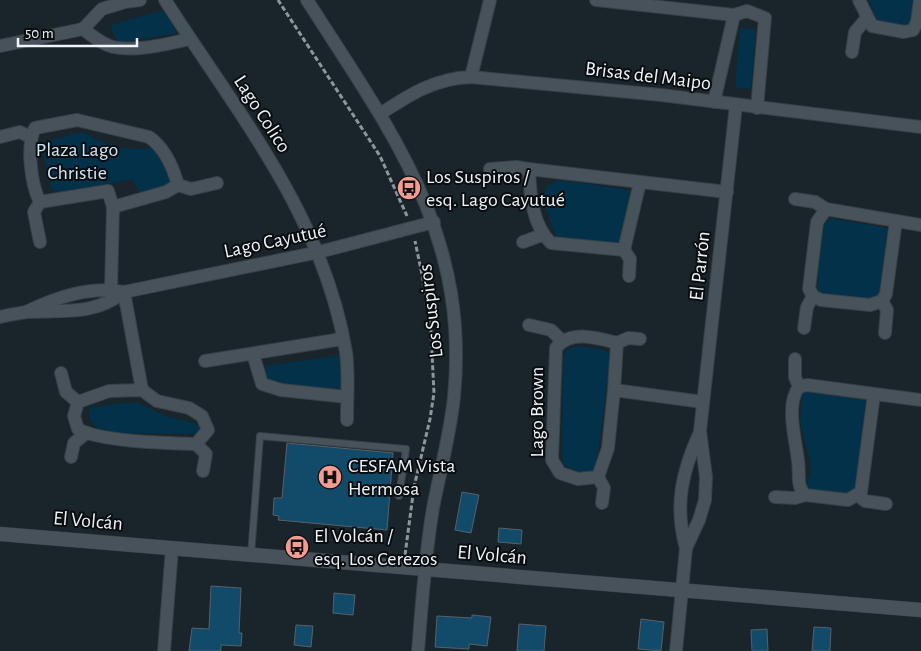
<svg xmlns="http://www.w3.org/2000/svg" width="921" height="651" font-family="'Alegreya Sans',sans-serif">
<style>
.green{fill:#023149}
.building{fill:#124b6a;stroke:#556169}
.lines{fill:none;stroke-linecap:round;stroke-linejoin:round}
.service-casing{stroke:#384046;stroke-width:8}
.minor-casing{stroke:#384046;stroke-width:14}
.tertiary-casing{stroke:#384046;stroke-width:15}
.path{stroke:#8e969c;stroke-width:3;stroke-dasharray:5 2.5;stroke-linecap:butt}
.service{stroke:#47525a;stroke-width:6}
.minor{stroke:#47525a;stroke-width:12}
.tertiary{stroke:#47525a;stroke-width:14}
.labels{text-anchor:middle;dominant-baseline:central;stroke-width:4;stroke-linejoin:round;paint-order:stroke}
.street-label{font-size:20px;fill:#eef4f9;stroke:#090d10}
.park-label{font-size:20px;fill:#d4e6f2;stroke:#090d10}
.poi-label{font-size:20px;fill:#eef4f9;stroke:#090d10;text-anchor:start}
</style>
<rect width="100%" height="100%" fill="#1a242b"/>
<g class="green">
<path d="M 869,0 L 920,0 L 914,29 L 878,25 Z"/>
<path d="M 163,10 L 178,33 L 118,43 L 110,25 Z"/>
<path d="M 740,28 L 756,29 L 751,89 L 735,88 Z"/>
<path d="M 82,132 C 112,147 119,150 153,148 L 169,175 L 170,185 L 140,193 L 132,179 L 61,194 L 51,188 L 42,150 L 47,141 Z"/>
<path d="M 560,180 L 630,190 L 623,237 L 619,243 L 556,238 L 542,196 L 548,185 Z"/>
<path d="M 822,217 L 888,228 L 878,305 L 816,297 Z"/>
<path d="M 578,346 L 603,349 L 611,356 L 596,467 L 589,473 L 575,471 L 563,465 L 562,452 L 563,357 L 567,349 Z"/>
<path d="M 342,355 L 344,389 L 284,386 L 267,379 L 264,366 Z"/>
<path d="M 802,388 L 866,396 L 855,495 L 805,490 L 811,468 L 800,421 Z"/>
<path d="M 121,403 L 138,403 L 166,416 L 194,423 L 199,427 L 199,434 L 105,433 C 94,427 88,421 89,408 Z"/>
</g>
<g class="building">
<path d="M 287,443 L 393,453 L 387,530 L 278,520 L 279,516 L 273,515 L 274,498 L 282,498 Z"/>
<path d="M 462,492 L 479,495 L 471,533 L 455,530 Z"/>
<path d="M 499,528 L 522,530 L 521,544 L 498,542 Z"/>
<path d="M 211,586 L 241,588 L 239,633 L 242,633 L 241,646 L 221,645 L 221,651 L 189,651 L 192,628 L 209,629 Z"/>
<path d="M 334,593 L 355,595 L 353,615 L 333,613 Z"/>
<path d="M 472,615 L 491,617 L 487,646 L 469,644 L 469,649 L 435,647 L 437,616 L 472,618 Z"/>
<path d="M 641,619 L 664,622 L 661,651 L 638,649 Z"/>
<path d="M 519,624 L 546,626 L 544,651 L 517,651 Z"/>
<path d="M 296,625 L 313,626 L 311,647 L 294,645 Z"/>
<path d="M 814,627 L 831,628 L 830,651 L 812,651 Z"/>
<path d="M 767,629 L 768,651 L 752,651 L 751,630 Z"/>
</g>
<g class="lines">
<g class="service-casing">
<path id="service" d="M 251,555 L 260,436 L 406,449 L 399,496"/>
</g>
<g class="minor-casing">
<g id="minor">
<path d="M 165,0 C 238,114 323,215 346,352 C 349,374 347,398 347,420"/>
<path d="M 307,0 C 390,130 470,233 454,397 C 450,435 440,471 433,508 C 425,555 422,603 418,651"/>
<path d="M 596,0 L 734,15"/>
<path d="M 859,0 L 872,26 L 904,32 L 913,30 L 917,22 L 920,0"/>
<path d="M 83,29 C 93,36 101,44 113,47 C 137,52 167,44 190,39"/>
<path d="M 0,46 L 83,29 L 102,9 L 125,2 L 140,0"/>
<path d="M 852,52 L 855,32 L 867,18"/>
<path d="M 471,77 L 490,0"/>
<path d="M 714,102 L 734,15 L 747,11 L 765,18 L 757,108"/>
<path d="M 380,114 C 409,95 435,78 471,77 L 661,95 L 921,127"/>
<path d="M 0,137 L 20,132 L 30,137"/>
<path d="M 490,169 L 516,167 L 529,169"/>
<path d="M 640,182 L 624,250 L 551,243 C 532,225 530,194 529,169 L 727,192"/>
<path d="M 178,185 L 191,189 L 217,183"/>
<path d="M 795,199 L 815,202 L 826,209 L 921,225"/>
<path d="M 826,209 L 817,222 L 809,289 L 813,296 L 821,300 L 870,305 L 882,301 L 886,294 L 896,221"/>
<path d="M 40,242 L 34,212 L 40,202"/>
<path d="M 523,242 L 542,235"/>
<path d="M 624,250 L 630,259 L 629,276"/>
<path d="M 111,290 L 113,207 L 166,192 L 178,185 C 173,167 165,148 149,137 L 77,120 L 35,128 C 26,145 31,185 40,202 L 108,191 L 113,207"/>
<path d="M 124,292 L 142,390 L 157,401 L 189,408 L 202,416 L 208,430 L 196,444 C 168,443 101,442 78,429 L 74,416 L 78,402 L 109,391 L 142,390"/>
<path d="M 882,301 L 887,310 L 885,333"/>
<path d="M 26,312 C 57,297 89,286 124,292 L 319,252 L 434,222"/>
<path d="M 0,317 C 9,315 18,313 27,312 C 62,310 94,316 124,292"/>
<path d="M 529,325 L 551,330 L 562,341"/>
<path d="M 804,328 L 807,307 L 813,296"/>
<path d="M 617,343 L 628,338 L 640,339"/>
<path d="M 253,354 L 262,384 L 281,390 L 347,397"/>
<path d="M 795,359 L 795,377 L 799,387"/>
<path d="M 205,361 L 342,339"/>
<path d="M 61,373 L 66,392 L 78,402"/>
<path d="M 614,390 L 617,343 C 598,338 570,329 556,348 L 552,460 L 560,473 L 578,479 L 598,477 L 608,448 L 614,390 L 703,402"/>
<path d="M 874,394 L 861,492 L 848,500 L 805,495 C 796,486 800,473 798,461 C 796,441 785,404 799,387 L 807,385 L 921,400"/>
<path d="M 196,444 L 206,454 L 203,471"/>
<path d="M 71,457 L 74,443 L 86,433"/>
<path d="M 598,477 L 604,488 L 602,503"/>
<path d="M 859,496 L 865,501 L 886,504"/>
<path d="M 775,497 L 795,498 L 805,495"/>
<path d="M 686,548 C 674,506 682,471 700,432"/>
<path d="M 164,651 L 172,548"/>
<path d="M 676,651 L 686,548 L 699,520 L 705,500 L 706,477 L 700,431 L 736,105"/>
</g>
</g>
<g class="tertiary-casing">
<path id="tertiary" d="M 0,534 L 921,610"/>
</g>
<g class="path">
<path d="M 278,0 L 380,156 L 407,216"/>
<path d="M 405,555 L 414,487 L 430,419 L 434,393 L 430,313 L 415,241"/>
</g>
<use href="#service" class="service"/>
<use href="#minor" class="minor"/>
<use href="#tertiary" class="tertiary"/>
</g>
<defs>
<g id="bus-disc" transform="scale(1.25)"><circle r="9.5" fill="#f59c92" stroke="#090d10"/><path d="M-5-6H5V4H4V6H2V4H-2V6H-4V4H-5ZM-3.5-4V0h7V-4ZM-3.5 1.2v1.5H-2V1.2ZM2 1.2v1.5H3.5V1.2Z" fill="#111"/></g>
<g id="hospital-disc" transform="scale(1.25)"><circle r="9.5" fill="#f59c92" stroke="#090d10"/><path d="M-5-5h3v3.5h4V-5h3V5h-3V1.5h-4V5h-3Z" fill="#111"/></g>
</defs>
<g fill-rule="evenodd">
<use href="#bus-disc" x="409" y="188"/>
<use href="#hospital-disc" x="330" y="477"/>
<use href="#bus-disc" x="297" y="547"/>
</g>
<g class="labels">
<g class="street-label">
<text transform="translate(648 76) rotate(7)">Brisas del Maipo</text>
<text transform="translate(262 114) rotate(57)">Lago Colico</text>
<text transform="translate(275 241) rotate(-12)">Lago Cayutué</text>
<text transform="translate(700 266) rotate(-84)">El Parrón</text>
<text transform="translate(431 311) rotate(-97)">Los Suspiros</text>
<text transform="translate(537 412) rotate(-90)">Lago Brown</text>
<text transform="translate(88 521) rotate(5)">El Volcán</text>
<text transform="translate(492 555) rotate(5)">El Volcán</text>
</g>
<g class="park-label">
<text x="77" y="150">Plaza Lago<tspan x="77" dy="23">Christie</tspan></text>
</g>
<g class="poi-label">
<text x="426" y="177">Los Suspiros /<tspan x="426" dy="23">esq. Lago Cayutué</tspan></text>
<text x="348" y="466">CESFAM Vista<tspan x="348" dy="23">Hermosa</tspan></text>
<text x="314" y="536">El Volcán /<tspan x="314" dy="23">esq. Los Cerezos</tspan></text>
</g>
</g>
<path d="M18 38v8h119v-8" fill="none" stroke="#eef4f9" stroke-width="2.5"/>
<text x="25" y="38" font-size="15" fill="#eef4f9" stroke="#090d10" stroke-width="4" paint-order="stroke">50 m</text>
</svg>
